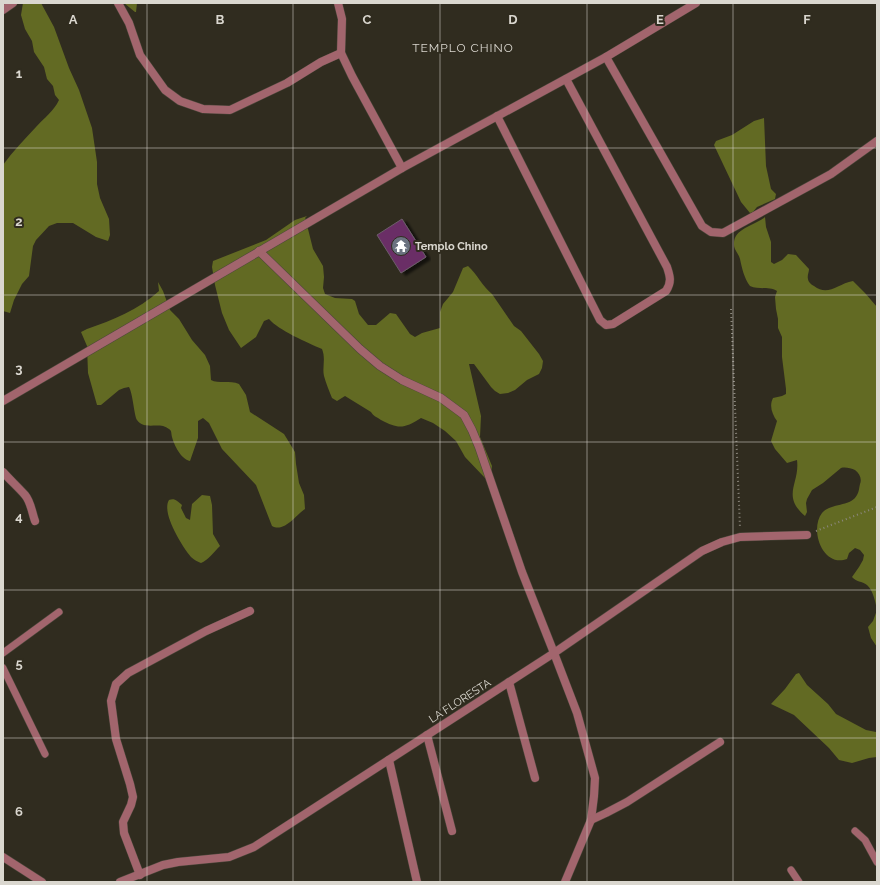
<svg xmlns="http://www.w3.org/2000/svg" width="880" height="885" font-family="Raleway,sans-serif">
<style>
.forest{fill:#626a23}
.building{fill:#6b2d66;stroke:#6c5f6a;filter:url(#shadow)}
.lines{fill:none;stroke-linecap:round;stroke-linejoin:round}
.service-casing{stroke:#4b473b;stroke-width:8}
.minor-casing{stroke:#4b473b;stroke-width:9}
.tertiary-casing{stroke:#4b473b;stroke-width:9}
.path{stroke:#8c887e;stroke-width:2;stroke-dasharray:1 3;stroke-linecap:butt}
.service{stroke:#a2656d;stroke-width:7}
.minor{stroke:#a2656d;stroke-width:8}
.tertiary{stroke:#a2656d;stroke-width:8}
.grid{fill:none;stroke:#dad7cf;stroke-width:1;stroke-opacity:0.55}
.labels{text-anchor:middle;dominant-baseline:central;stroke-width:4;stroke-linejoin:round;paint-order:stroke}
.poi-label{font-size:11px;font-weight:bold;fill:#dad7cf;stroke:#302c1f;text-anchor:start}
.street-label{font-size:11px;fill:#dad7cf;stroke:#302c1f}
.neighbourhood-label{font-size:12px;letter-spacing:1px;fill:#dad7cf;stroke:#302c1f}
.grid-label{font-size:13px;text-anchor:middle;font-weight:bold;fill:#dad7cf;stroke:#302c1f;stroke-width:4;stroke-linejoin:round;paint-order:stroke}
</style>
<defs>
<filter id="shadow"><feDropShadow dx="4.5" dy="2.5" stdDeviation="1" flood-color="#0009"/></filter>
</defs>
<rect width="100%" height="100%" fill="#302c1f"/>
<g class="forest">
<path d="M 23,3 L 41,3 L 54,27 L 69,68 L 79,90 L 92,128 L 97,162 L 97,184 L 100,198 L 109,219 L 110,235 L 108,241 L 96,237 L 73,223 L 57,223 L 49,226 L 36,240 L 33,246 L 29,276 L 22,284 L 14,300 L 10,313 L 3,311 L 3,165 C 13,151 25,139 36,127 C 44,118 54,111 59,100 L 55,95 L 53,86 L 47,79 L 44,67 L 34,52 L 32,41 L 25,29 L 21,15 Z"/>
<path d="M 124,3 L 137,3 L 136,12 L 135,12 Z"/>
<path d="M 764,118 L 766,166 L 771,189 L 776,194 L 775,199 L 757,207 L 753,212 L 750,213 L 741,202 L 714,145 L 716,141 L 732,135 L 754,121 Z"/>
<path d="M 307,216 L 305,218 L 308,222 L 307,225 L 313,249 L 323,266 L 324,277 L 323,288 L 325,294 L 335,298 L 352,299 L 355,301 L 359,314 L 368,325 L 376,325 L 390,313 L 396,314 L 410,334 L 415,337 L 422,333 L 440,328 L 440,312 L 443,304 L 453,292 L 463,268 L 468,266 C 477,274 483,287 492,294 L 514,326 L 521,331 L 539,354 L 543,361 L 542,368 L 539,374 L 527,380 L 515,390 L 508,393 L 500,394 L 495,391 L 491,387 L 474,364 L 469,364 L 481,416 L 480,437 L 492,466 L 490,479 L 485,478 L 465,457 L 456,441 L 445,431 L 433,423 L 421,418 C 404,429 398,429 381,420 C 377,417 373,416 371,412 L 345,396 L 337,401 L 332,398 C 329,391 326,383 324,376 C 322,367 326,359 322,349 C 308,343 278,330 269,319 L 264,321 L 256,337 L 241,348 L 229,330 L 222,313 L 215,285 L 212,267 L 213,261 L 266,240 L 295,220 Z"/>
<path d="M 765,217 L 766,227 L 771,242 L 771,262 L 774,264 L 782,260 L 788,254 L 796,255 L 809,269 C 809,272 807,276 808,279 C 808,282 812,285 814,286 C 828,297 837,284 853,281 L 865,293 L 877,307 L 877,609 C 875,601 873,590 867,585 C 862,581 856,582 852,577 L 859,567 L 863,560 L 864,555 L 860,550 L 855,548 L 849,553 L 847,559 C 823,568 809,530 822,513 C 830,503 851,507 857,495 C 859,492 859,488 860,484 C 862,479 860,474 855,470 C 851,468 845,467 841,468 L 823,483 L 812,490 L 807,499 L 806,503 L 807,512 L 805,516 C 781,495 800,484 797,460 L 787,463 L 775,449 L 771,441 L 777,421 C 772,414 769,406 773,398 L 782,396 L 786,394 L 786,389 L 782,357 L 782,337 L 778,328 L 778,319 L 776,309 L 775,297 L 777,291 C 769,286 758,290 750,286 C 744,278 742,268 740,259 C 739,254 734,250 734,245 C 733,228 755,226 765,217 Z"/>
<path d="M 158,282 L 163,291 L 170,310 L 179,319 L 192,340 L 205,355 L 210,366 L 211,380 C 218,384 230,380 239,384 L 246,395 L 250,412 L 284,434 L 295,452 L 296,464 L 299,483 L 304,495 L 305,509 C 296,515 284,533 272,526 L 256,485 L 222,449 L 209,423 L 203,418 L 198,421 L 198,438 L 190,461 C 181,459 174,445 172,437 C 171,433 172,431 169,429 C 159,421 145,431 137,420 C 134,415 133,394 129,387 L 124,388 L 119,390 L 101,405 L 97,405 L 88,373 L 87,346 L 81,332 L 87,329 C 113,320 138,310 159,291 Z"/>
<path d="M 202,495 L 210,496 L 212,505 L 213,534 L 220,546 C 214,552 208,560 201,563 C 198,562 194,560 191,557 C 182,546 161,513 169,500 C 175,498 177,501 182,505 L 181,508 L 186,518 L 190,520 L 192,504 Z"/>
<path d="M 877,610 L 877,647 L 871,638 L 868,627 L 873,621 Z"/>
<path d="M 799,673 L 807,685 L 828,704 L 836,714 L 866,730 L 876,732 L 877,730 L 877,757 L 869,758 L 852,763 L 839,760 L 829,748 L 794,715 L 771,704 L 785,689 L 796,674 Z"/>
</g>
<path class="building" d="M 402,219 L 426,257 L 401,273 L 377,235 Z"/>
<g class="lines">
<g class="service-casing">
<g id="service">
<path d="M 3,653 L 59,612"/>
<path d="M 3,668 L 45,754"/>
<path d="M 855,831 L 865,840 L 877,862"/>
<path d="M 791,870 L 799,882"/>
</g>
</g>
<g class="minor-casing">
<g id="minor">
<path d="M 118,3 L 129,23 L 140,55 L 165,90 L 180,101 L 203,109 L 230,110 L 287,83 L 321,62 L 341,53"/>
<path d="M 338,3 L 342,19 L 341,53 L 352,76 L 402,168"/>
<path d="M 606,57 L 702,226 L 711,232 L 723,233 L 831,174 L 877,141"/>
<path d="M 497,116 L 600,320 L 606,325 L 613,324 L 666,291 C 672,282 670,276 667,267 L 566,79"/>
<path d="M 259,251 L 360,349 L 380,366 L 402,380 L 441,398 L 464,415 L 472,430 L 479,447 L 522,572 L 554,653 L 577,713 L 595,778 L 594,796 L 591,820 L 565,882"/>
<path d="M 3,401 L 402,168 L 606,57 L 696,3"/>
<path d="M 3,472 C 10,480 18,487 25,495 C 31,502 32,513 35,521"/>
<path d="M 509,682 L 535,778"/>
<path d="M 427,735 L 452,831"/>
<path d="M 389,760 L 417,882"/>
<path d="M 591,820 L 606,813 L 627,802 L 720,742"/>
<path d="M 3,857 L 42,882"/>
<path d="M 140,875 L 124,833 L 123,822 L 131,805 L 133,797 L 130,784 L 116,739 L 111,701 L 116,684 L 128,673 L 206,631 L 250,611"/>
<path d="M 120,882 L 163,865 L 178,862 L 229,857 L 254,847 L 554,653 L 702,551 L 722,542 L 740,537 L 807,535"/>
</g>
</g>
<g class="tertiary-casing">
<path id="tertiary" d="M 3,10 L 13,3"/>
</g>
<g class="path">
<path d="M 731,309 L 740,528"/>
<path d="M 816,531 L 877,507"/>
</g>
<use href="#service" class="service"/>
<use href="#minor" class="minor"/>
<use href="#tertiary" class="tertiary"/>
</g>
<path class="grid" d="M 147,3 L 147,882M 293,3 L 293,882M 440,3 L 440,882M 587,3 L 587,882M 733,3 L 733,882M 3,148 L 877,148M 3,295 L 877,295M 3,442 L 877,442M 3,590 L 877,590M 3,738 L 877,738"/>
<defs>
<g id="temple-disc" transform="scale(1)"><circle r="9.5" fill="#6b7280" stroke="#302c1f"/><path d="M0-6L5-2H3V0L6.5 2.5H4V6H1.5V3h-3V6H-4V2.5H-6.5L-3 0V-2H-5Z" fill="#fff"/></g>
</defs>
<g fill-rule="evenodd">
<use href="#temple-disc" x="401" y="246"/>
</g>
<g class="labels">
<g class="poi-label">
<text x="415" y="246">Templo Chino</text>
</g>
<g class="street-label">
<text transform="translate(460 701) rotate(-33)">LA FLORESTA</text>
</g>
<g class="neighbourhood-label">
<text x="463" y="48">TEMPLO CHINO</text>
</g>
</g>
<g class="grid-label">
<text x="73" y="24">A</text>
<text x="220" y="24">B</text>
<text x="367" y="24">C</text>
<text x="513" y="24">D</text>
<text x="660" y="24">E</text>
<text x="807" y="24">F</text>
<text x="19" y="78">1</text>
<text x="19" y="226">2</text>
<text x="19" y="373">3</text>
<text x="19" y="521">4</text>
<text x="19" y="668">5</text>
<text x="19" y="816">6</text>
</g>
<rect width="880" height="885" fill="none" stroke="#dad7cf" stroke-width="8"/>
</svg>
